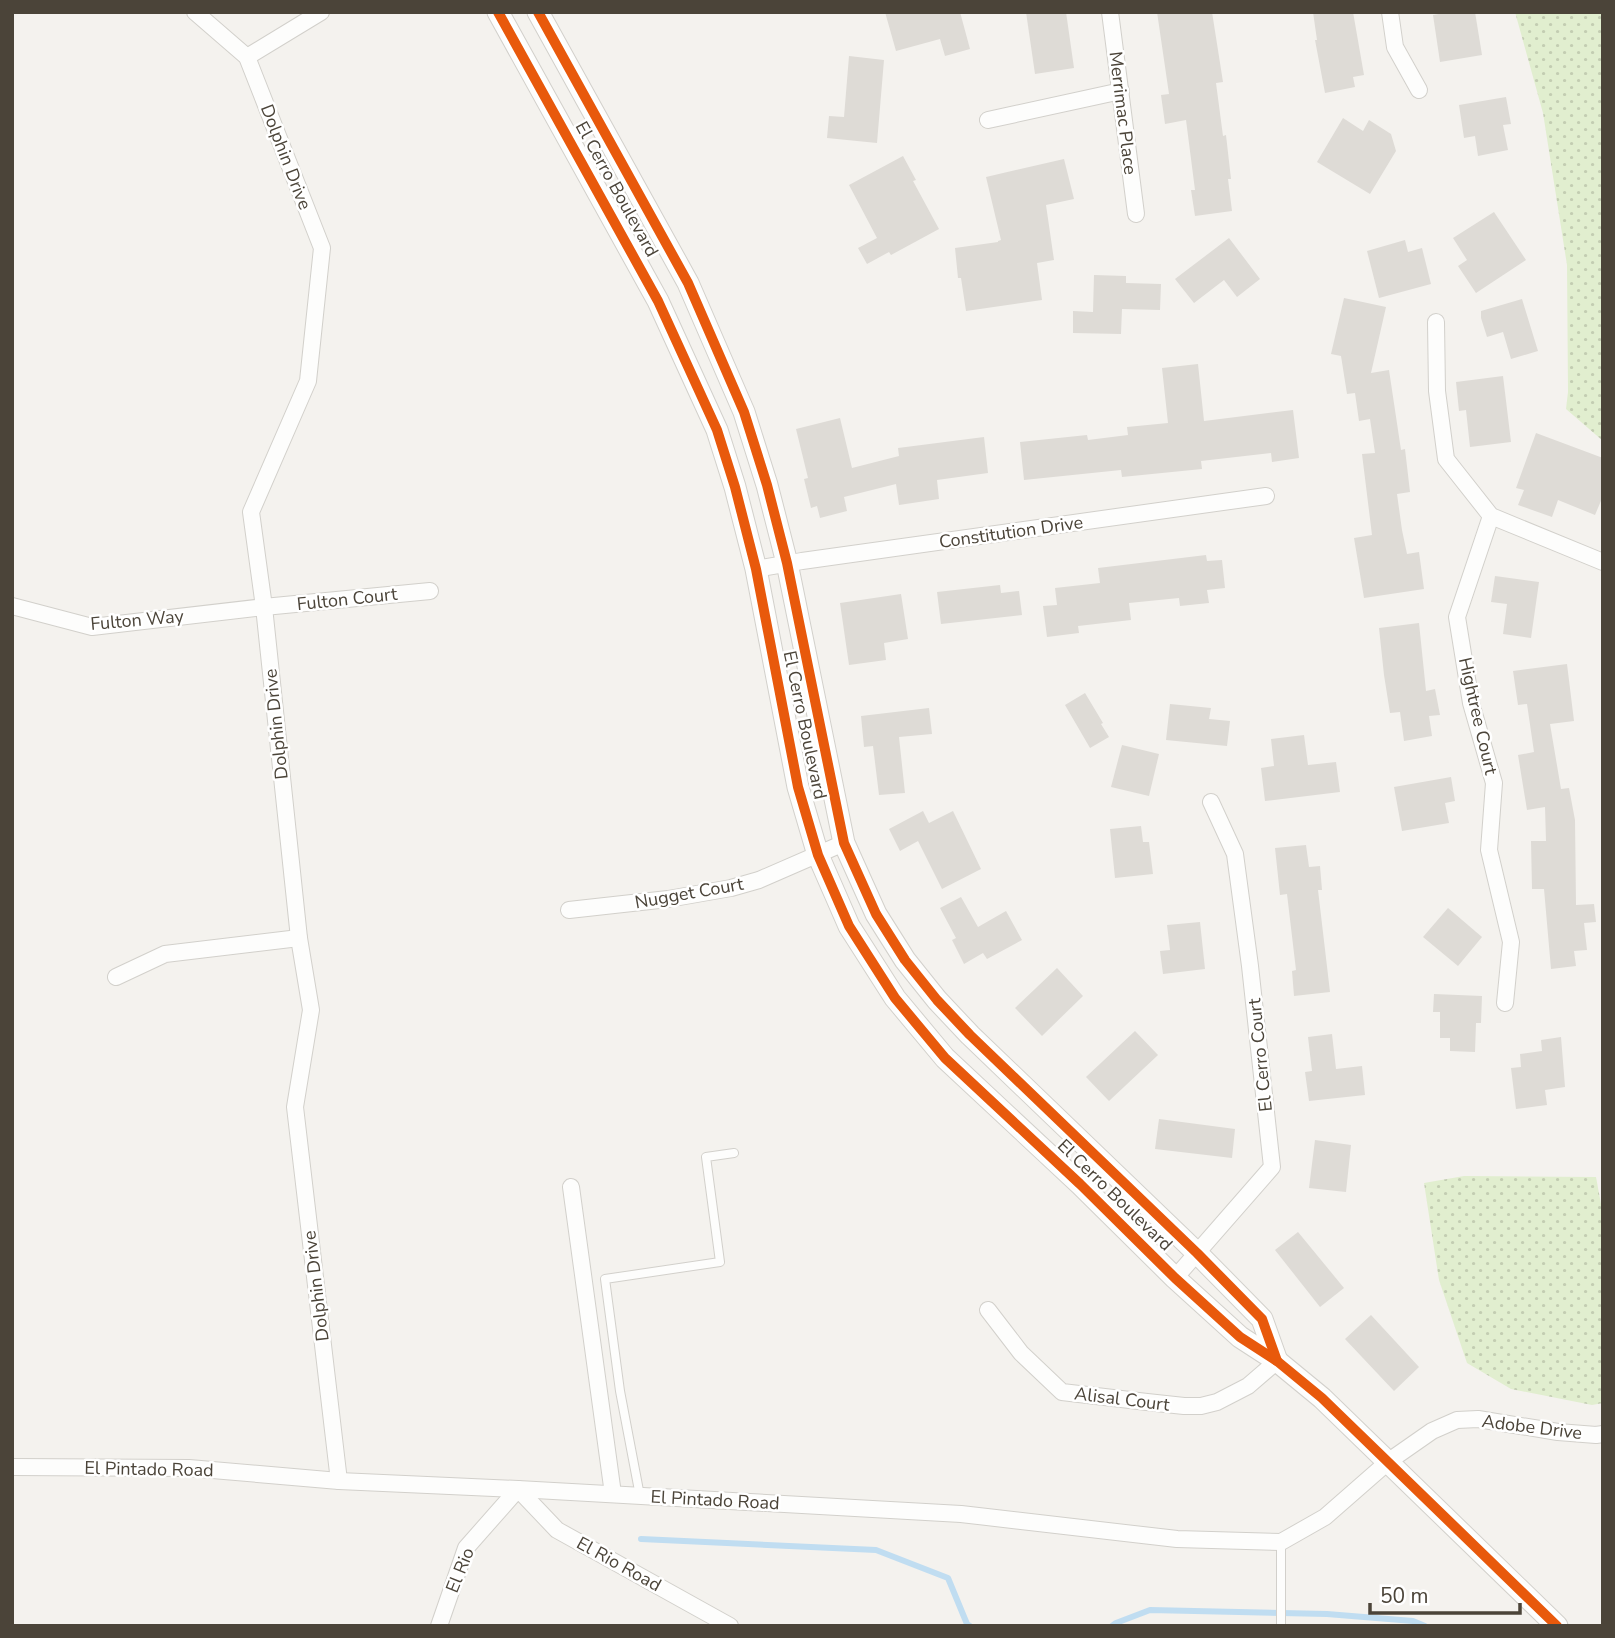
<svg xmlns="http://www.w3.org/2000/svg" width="1615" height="1638" font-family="'Nunito Sans',sans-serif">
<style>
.grass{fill:url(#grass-dots)}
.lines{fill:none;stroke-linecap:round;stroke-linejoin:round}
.stream{stroke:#c0ddf1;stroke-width:6}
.building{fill:#dedbd6}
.service-casing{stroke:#d2d0cb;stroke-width:10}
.minor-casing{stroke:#d2d0cb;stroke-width:18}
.tertiary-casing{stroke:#d2d0cb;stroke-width:23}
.service{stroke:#fdfdfc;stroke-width:8}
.minor{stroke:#fdfdfc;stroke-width:16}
.tertiary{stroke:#fdfdfc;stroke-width:21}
.cycleway-casing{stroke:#fff;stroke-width:15}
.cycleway{stroke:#e8590c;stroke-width:10}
.labels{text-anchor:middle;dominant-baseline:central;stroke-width:5;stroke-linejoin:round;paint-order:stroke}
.street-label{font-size:18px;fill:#4b4439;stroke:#fff}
</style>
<defs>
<pattern id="grass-dots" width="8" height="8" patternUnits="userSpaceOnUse" patternTransform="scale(1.75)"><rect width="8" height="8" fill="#e1eecf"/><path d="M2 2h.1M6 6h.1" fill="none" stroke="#c3cdb2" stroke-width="1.8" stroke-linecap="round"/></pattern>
</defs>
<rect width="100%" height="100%" fill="#f4f2ee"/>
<g class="grass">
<path d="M 1515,12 L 1603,12 L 1603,441 L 1566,409 L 1568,392 L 1567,265 L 1543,113 Z"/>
<path d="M 1464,1176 L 1596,1177 L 1603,1215 L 1603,1403 L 1592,1405 L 1511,1389 L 1467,1363 L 1439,1280 L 1424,1183 Z"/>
</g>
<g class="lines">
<g class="stream">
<path d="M 641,1539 L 876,1550 L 948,1578 L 967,1624 L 970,1626"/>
<path d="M 1112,1626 L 1116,1623 L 1150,1610 L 1327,1614 L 1413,1621 L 1425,1626"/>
</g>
</g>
<g class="building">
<path d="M 885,12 L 960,12 L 970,49 L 945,56 L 940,39 L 896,51 Z"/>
<path d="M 1026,12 L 1066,12 L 1074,68 L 1035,74 Z"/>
<path d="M 1157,12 L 1212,12 L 1223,82 L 1216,83 L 1223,136 L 1226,135 L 1231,179 L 1228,179 L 1232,211 L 1195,216 L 1191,190 L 1195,190 L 1186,120 L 1165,124 L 1161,95 L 1169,94 Z"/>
<path d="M 1313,12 L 1353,12 L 1364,75 L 1353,77 L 1355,87 L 1325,93 L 1315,40 L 1317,40 Z"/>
<path d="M 1450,12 L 1475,12 L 1482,55 L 1440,62 L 1433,15 Z"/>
<path d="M 849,56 L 884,60 L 877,143 L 827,138 L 829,116 L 844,117 Z"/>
<path d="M 1506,97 L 1511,124 L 1503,125 L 1508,150 L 1478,156 L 1475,136 L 1464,138 L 1459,105 Z"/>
<path d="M 1343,118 L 1363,131 L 1369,120 L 1391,134 L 1396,151 L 1370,194 L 1317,162 Z"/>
<path d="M 903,156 L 916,180 L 913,181 L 939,229 L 891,255 L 889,252 L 867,264 L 858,248 L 877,238 L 849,185 Z"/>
<path d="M 1064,159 L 1074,199 L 1046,205 L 1054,260 L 1037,263 L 1042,300 L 966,311 L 961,278 L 958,278 L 955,248 L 998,242 L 998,241 L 1001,240 L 986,177 Z"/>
<path d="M 1494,212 L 1526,260 L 1476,293 L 1458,266 L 1467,260 L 1453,238 Z"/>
<path d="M 1229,238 L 1260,279 L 1237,297 L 1224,280 L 1194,303 L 1175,279 Z"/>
<path d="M 1405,240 L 1408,252 L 1422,248 L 1431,284 L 1379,298 L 1367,251 Z"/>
<path d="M 1094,275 L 1126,276 L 1126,283 L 1161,284 L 1160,310 L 1122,309 L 1121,334 L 1073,333 L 1073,311 L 1093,312 Z"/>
<path d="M 1344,298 L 1386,307 L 1371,373 L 1389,370 L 1401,450 L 1405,449 L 1410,492 L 1397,494 L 1402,530 L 1407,554 L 1419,552 L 1424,589 L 1364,598 L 1354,538 L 1372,535 L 1362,454 L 1375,453 L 1370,419 L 1359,421 L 1355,393 L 1347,394 L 1341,356 L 1331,354 Z"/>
<path d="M 1522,299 L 1538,351 L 1511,359 L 1503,332 L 1487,337 L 1481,318 L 1481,311 Z"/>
<path d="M 1198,364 L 1204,421 L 1293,410 L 1299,458 L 1272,462 L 1271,453 L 1201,461 L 1202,469 L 1122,477 L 1121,470 L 1024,480 L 1020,442 L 1087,435 L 1088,440 L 1128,435 L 1127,427 L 1168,423 L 1162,368 Z"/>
<path d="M 1503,376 L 1511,442 L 1470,447 L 1466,410 L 1459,411 L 1456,382 Z"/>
<path d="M 840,418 L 852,468 L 899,456 L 898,448 L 984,437 L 988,473 L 937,480 L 939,499 L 899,505 L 896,484 L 844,497 L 847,511 L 820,518 L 817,506 L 811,508 L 804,479 L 808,478 L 796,429 Z"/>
<path d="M 1536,433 L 1603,458 L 1603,496 L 1595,515 L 1558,500 L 1552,517 L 1518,505 L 1524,490 L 1516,488 Z"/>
<path d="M 1206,555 L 1207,561 L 1222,560 L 1225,588 L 1207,590 L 1209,603 L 1180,606 L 1179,598 L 1129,603 L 1131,620 L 1078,626 L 1079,633 L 1047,637 L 1043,606 L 1057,605 L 1055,588 L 1100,583 L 1098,568 Z"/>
<path d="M 1495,576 L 1539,582 L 1531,638 L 1503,634 L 1507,604 L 1491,602 Z"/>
<path d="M 1000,585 L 1001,593 L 1019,591 L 1022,615 L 941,624 L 937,592 Z"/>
<path d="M 901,594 L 908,639 L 884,643 L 886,660 L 849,665 L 840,603 Z"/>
<path d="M 1419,623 L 1426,691 L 1435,689 L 1440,715 L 1429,716 L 1432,736 L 1404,741 L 1400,712 L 1390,713 L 1384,675 L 1379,628 Z"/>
<path d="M 1567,664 L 1574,721 L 1550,724 L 1561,789 L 1569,788 L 1575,820 L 1576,905 L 1594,904 L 1596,922 L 1584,923 L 1587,950 L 1574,951 L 1576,966 L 1551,969 L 1544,889 L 1532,889 L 1531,841 L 1546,841 L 1545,807 L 1527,810 L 1518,755 L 1534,752 L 1527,704 L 1518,705 L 1513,671 Z"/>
<path d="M 1085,693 L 1103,723 L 1101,724 L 1109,737 L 1090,748 L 1065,705 Z"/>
<path d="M 1170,704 L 1211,708 L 1209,719 L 1230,721 L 1227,746 L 1166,740 Z"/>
<path d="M 929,708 L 932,734 L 899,737 L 905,793 L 879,795 L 873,746 L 864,747 L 861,716 Z"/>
<path d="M 1304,735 L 1308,765 L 1336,762 L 1340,792 L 1265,801 L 1261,768 L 1274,766 L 1271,739 Z"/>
<path d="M 1122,745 L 1159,754 L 1149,796 L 1111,787 Z"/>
<path d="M 1451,777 L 1455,801 L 1445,803 L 1449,823 L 1402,831 L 1394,787 Z"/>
<path d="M 923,811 L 929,823 L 953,811 L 981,869 L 942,889 L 918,841 L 900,851 L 889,829 Z"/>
<path d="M 1141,826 L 1143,842 L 1149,842 L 1153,874 L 1115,878 L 1110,829 Z"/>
<path d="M 1306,845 L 1309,867 L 1320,866 L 1322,890 L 1318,890 L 1330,992 L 1294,996 L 1292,971 L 1296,970 L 1287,894 L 1280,895 L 1275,848 Z"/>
<path d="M 961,897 L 978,927 L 1006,911 L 1022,940 L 987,959 L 983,953 L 964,964 L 952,940 L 956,938 L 940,908 Z"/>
<path d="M 1448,908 L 1482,937 L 1458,966 L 1423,937 Z"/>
<path d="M 1200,922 L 1205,969 L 1163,974 L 1160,951 L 1170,950 L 1167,925 Z"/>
<path d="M 1057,968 L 1083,996 L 1042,1036 L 1015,1008 Z"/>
<path d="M 1434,994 L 1482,996 L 1481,1023 L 1476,1023 L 1475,1052 L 1450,1051 L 1450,1038 L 1440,1038 L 1440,1012 L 1433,1012 Z"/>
<path d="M 1135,1031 L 1158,1055 L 1109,1101 L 1086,1077 Z"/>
<path d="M 1332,1034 L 1336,1069 L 1362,1066 L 1365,1095 L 1309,1101 L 1305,1072 L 1312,1071 L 1308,1037 Z"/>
<path d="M 1561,1037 L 1565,1087 L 1545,1090 L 1547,1105 L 1516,1109 L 1511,1068 L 1521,1067 L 1520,1054 L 1542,1051 L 1541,1040 Z"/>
<path d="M 1159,1119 L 1235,1129 L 1232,1158 L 1155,1149 Z"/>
<path d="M 1315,1140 L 1351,1145 L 1346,1192 L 1309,1188 Z"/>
<path d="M 1298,1232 L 1344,1288 L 1320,1307 L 1275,1250 Z"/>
<path d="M 1371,1315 L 1419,1367 L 1394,1391 L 1345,1339 Z"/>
</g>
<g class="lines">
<g class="service-casing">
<g id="service">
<path d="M 640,1496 L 620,1391 L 605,1279 L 720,1262 L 706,1157 L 734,1153"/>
<path d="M 1281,1626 L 1281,1542"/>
</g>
</g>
<g class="minor-casing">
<g id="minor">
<path d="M 195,12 L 247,57 L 322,248 L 308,381 L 251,512 L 264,607 L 299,938 L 311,1010 L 295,1107 L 339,1481"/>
<path d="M 1110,12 L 1136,214"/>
<path d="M 1390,12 L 1395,47 L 1419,90"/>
<path d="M 247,57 L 321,12"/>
<path d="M 988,120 L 1121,91"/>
<path d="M 1436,322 L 1437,391 L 1446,459 L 1491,516 L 1603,562"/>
<path d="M 1491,516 L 1457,617 L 1471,703 L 1494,783 L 1489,850 L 1511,942 L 1505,1003"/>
<path d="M 756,569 L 802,561 L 1266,496"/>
<path d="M 12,606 L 92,627 L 264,607 L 430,591"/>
<path d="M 569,910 L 668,899 L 731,888 L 759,880 L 844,843"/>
<path d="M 116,977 L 165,954 L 299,938"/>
<path d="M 571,1187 L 613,1494"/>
<path d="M 1175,1278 L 1272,1167 L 1250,966 L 1235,854 L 1211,802"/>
<path d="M 988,1310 L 1021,1353 L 1062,1392 L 1147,1402 L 1184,1406 L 1201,1406 L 1217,1402 L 1248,1386 L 1277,1361"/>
<path d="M 12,1467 L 189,1468 L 339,1481 L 518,1489 L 961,1514 L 1177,1539 L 1281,1542 L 1325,1517 L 1389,1461 L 1432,1431 L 1457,1420 L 1478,1419 L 1558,1432 L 1596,1435 L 1603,1434"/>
<path d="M 439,1626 L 466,1548 L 518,1489 L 557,1530 L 730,1626"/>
</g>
</g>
<g class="tertiary-casing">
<g id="tertiary">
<path d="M 498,12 L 658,301 L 717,430 L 735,487 L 756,569 L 798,787 L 818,855 L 849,926 L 895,998 L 945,1058 L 1080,1184 L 1175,1278 L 1240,1337 L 1277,1361 L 1322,1398 L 1557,1626"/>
<path d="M 538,12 L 688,283 L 744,412 L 767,485 L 787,563 L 844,843 L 876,914 L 905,960 L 937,1000 L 970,1035 L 1197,1253 L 1262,1319 L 1277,1361"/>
</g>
</g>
<use href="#service" class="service"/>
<use href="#minor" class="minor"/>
<use href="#tertiary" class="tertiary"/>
<g class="cycleway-casing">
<g id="cycleway">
<path d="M 498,12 L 658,301 L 717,430 L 735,487 L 756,569 L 798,787 L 818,855 L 849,926 L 895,998 L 945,1058 L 1080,1184 L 1175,1278 L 1240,1337 L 1277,1361 L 1322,1398 L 1557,1626"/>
<path d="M 538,12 L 688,283 L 744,412 L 767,485 L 787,563 L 844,843 L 876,914 L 905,960 L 937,1000 L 970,1035 L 1197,1253 L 1262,1319 L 1277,1361"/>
</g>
</g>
<use href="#cycleway" class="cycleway"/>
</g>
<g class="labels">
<g class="street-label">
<text transform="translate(1123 113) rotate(83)">Merrimac Place</text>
<text transform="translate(286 157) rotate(69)">Dolphin Drive</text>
<text transform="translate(617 189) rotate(61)">El Cerro Boulevard</text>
<text transform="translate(1011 532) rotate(-8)">Constitution Drive</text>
<text transform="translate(347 599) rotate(-6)">Fulton Court</text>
<text transform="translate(137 620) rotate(-5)">Fulton Way</text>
<text transform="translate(1478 716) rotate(77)">Hightree Court</text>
<text transform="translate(276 724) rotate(-96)">Dolphin Drive</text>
<text transform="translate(805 725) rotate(78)">El Cerro Boulevard</text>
<text transform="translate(689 893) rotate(-10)">Nugget Court</text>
<text transform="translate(1260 1055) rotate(-96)">El Cerro Court</text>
<text transform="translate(1115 1195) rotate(44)">El Cerro Boulevard</text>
<text transform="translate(316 1286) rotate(-97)">Dolphin Drive</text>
<text transform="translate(1122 1399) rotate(7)">Alisal Court</text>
<text transform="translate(1532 1427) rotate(7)">Adobe Drive</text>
<text transform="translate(149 1469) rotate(1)">El Pintado Road</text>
<text transform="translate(715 1500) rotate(3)">El Pintado Road</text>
<text transform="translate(619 1564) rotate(29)">El Rio Road</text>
<text transform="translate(460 1570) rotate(-68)">El Rio</text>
</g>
</g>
<rect width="1615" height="1638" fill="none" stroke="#4b4439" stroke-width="28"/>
<path d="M1370 1603v10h150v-10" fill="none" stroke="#4b4439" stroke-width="3.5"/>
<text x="1380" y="1603" font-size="21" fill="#4b4439" stroke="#ffffff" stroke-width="5" paint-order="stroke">50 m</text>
</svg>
